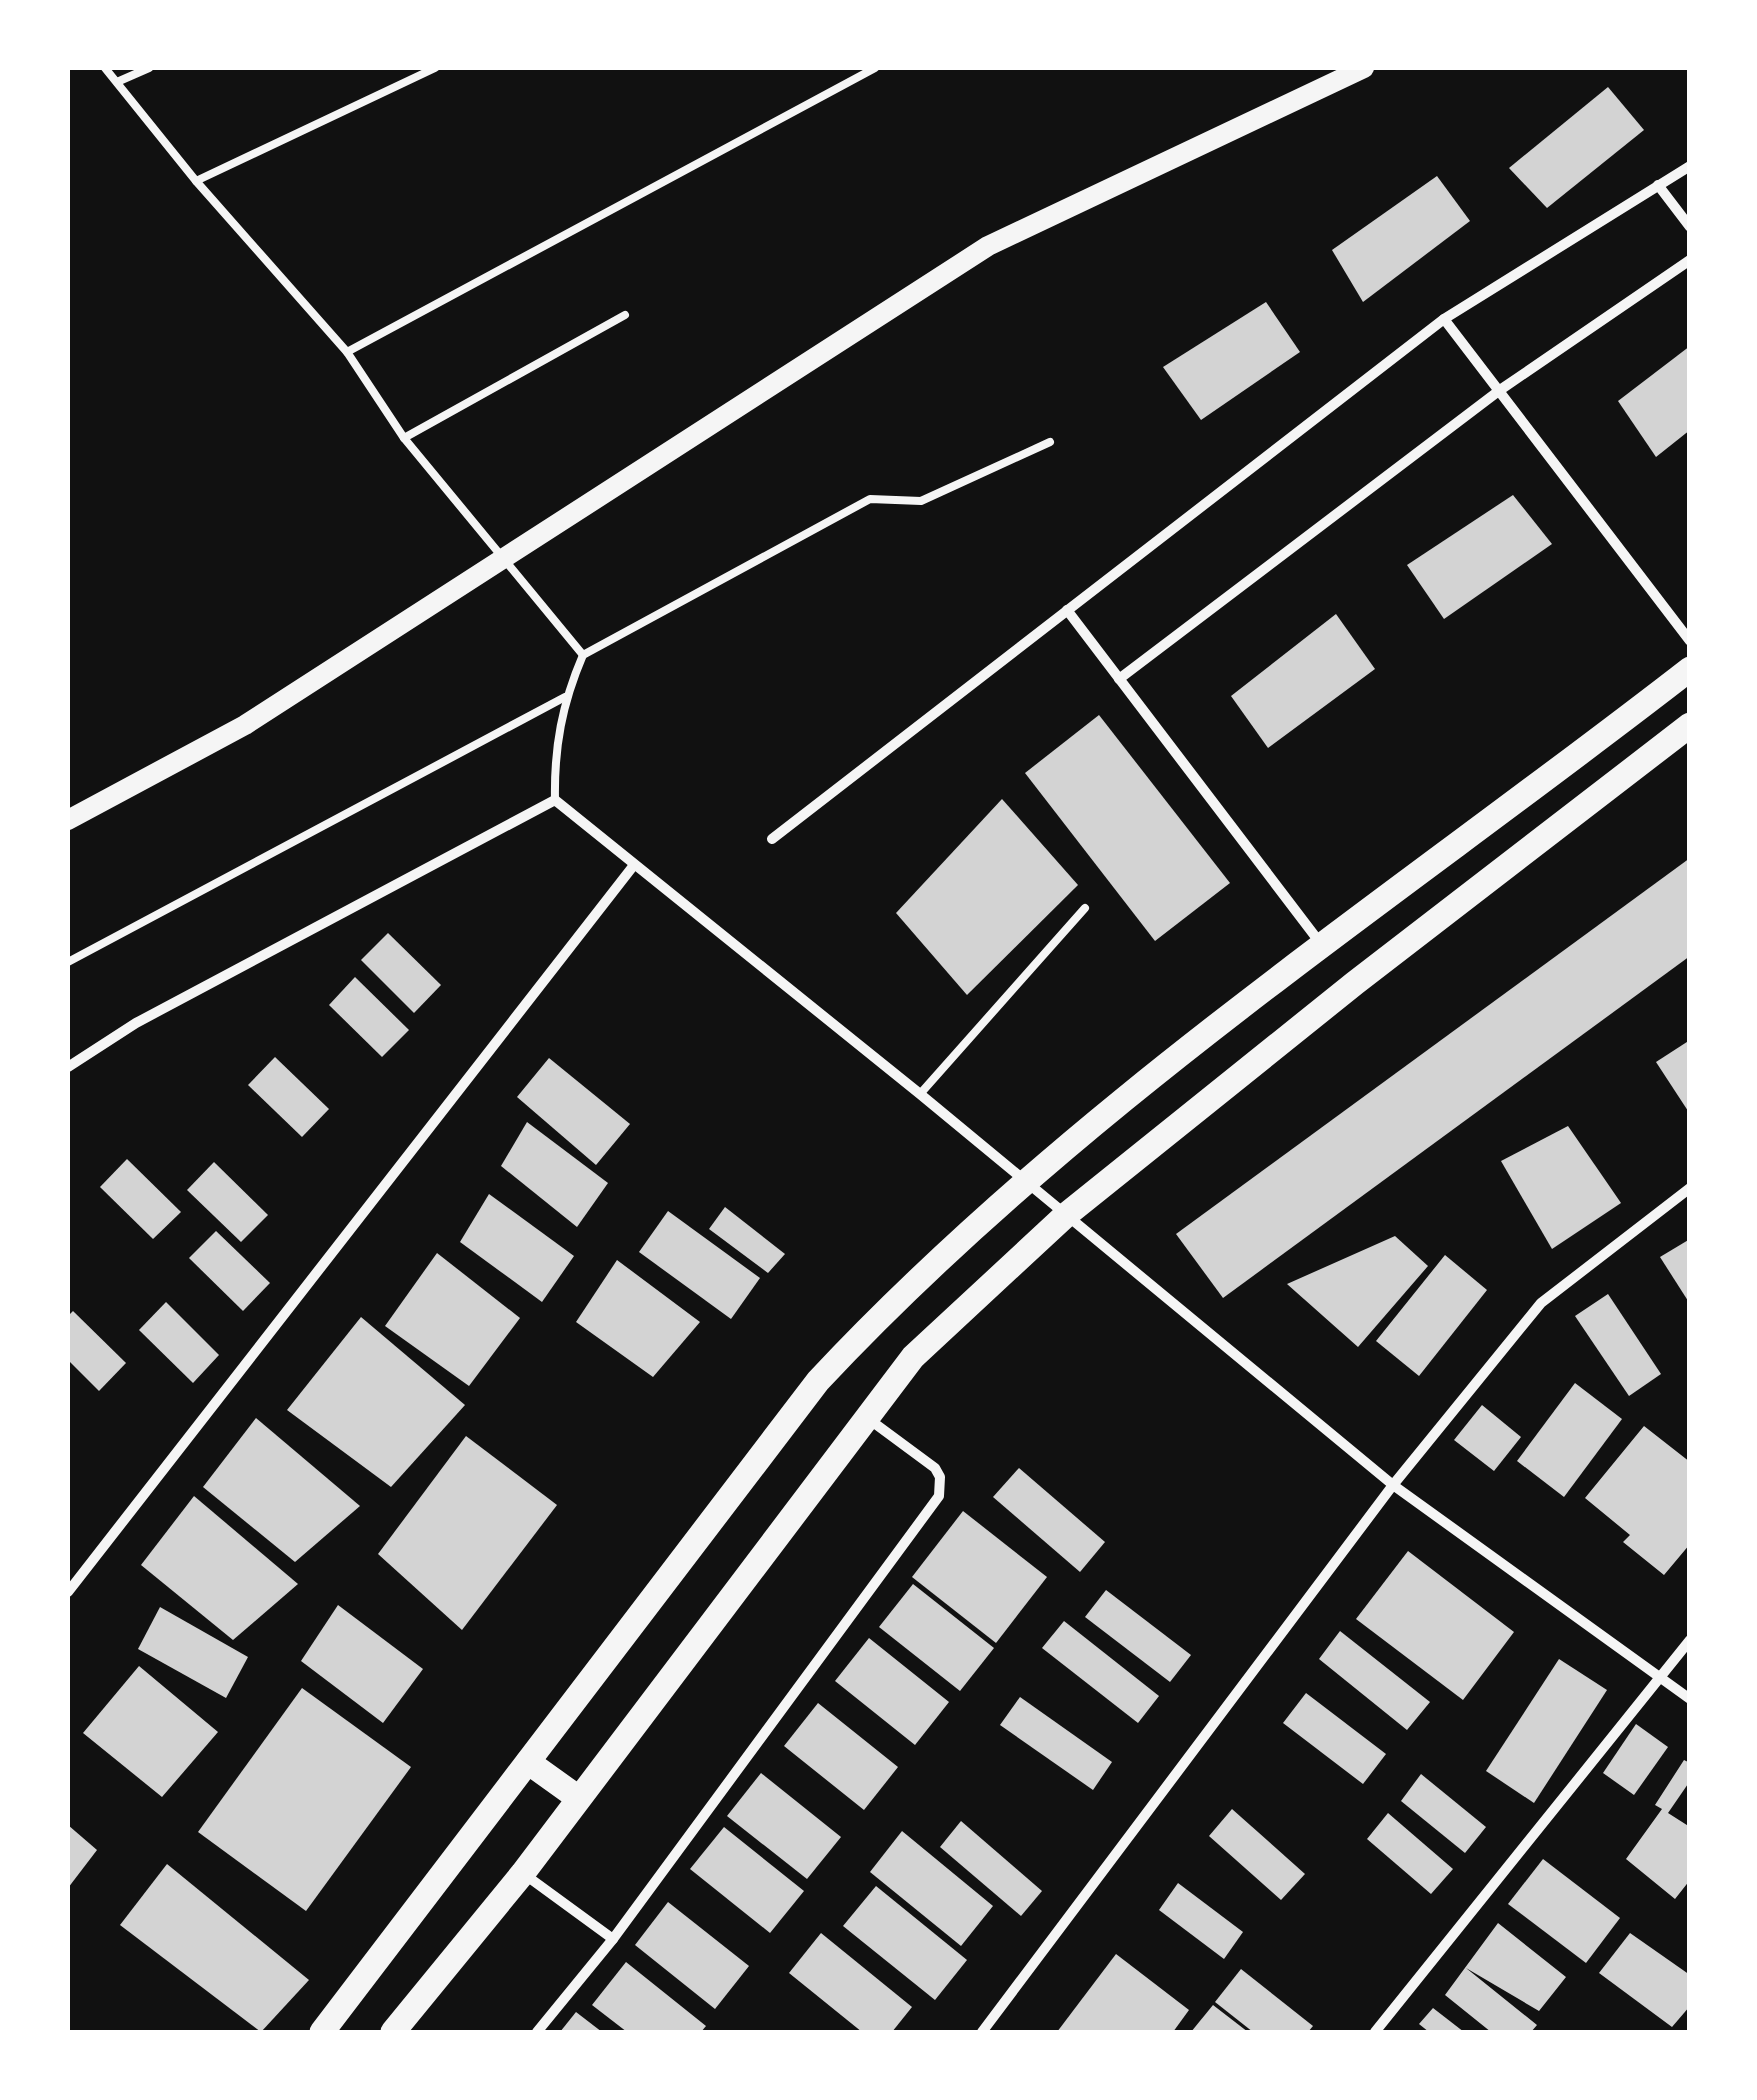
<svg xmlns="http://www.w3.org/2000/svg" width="1757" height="2100" font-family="'Alegreya Sans',sans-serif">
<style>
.building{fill:#d3d3d3}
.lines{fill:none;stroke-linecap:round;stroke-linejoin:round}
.service{stroke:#f5f5f5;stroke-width:8}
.minor{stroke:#f5f5f5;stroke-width:10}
.secondary{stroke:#f5f5f5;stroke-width:20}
.primary{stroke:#f5f5f5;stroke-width:25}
</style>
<rect width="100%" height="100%" fill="#111"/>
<g class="building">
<path d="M 1608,87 L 1644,130 L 1547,208 L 1509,168 Z"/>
<path d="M 1437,176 L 1470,221 L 1363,302 L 1332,250 Z"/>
<path d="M 1266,302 L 1300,352 L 1201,420 L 1163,367 Z"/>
<path d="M 1690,346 L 1690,430 L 1656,457 L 1618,401 Z"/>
<path d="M 1513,495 L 1552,544 L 1444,619 L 1407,565 Z"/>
<path d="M 1336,614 L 1375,669 L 1268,748 L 1231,696 Z"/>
<path d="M 1099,715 L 1230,883 L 1155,941 L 1025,773 Z"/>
<path d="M 1002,799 L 1078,885 L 967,995 L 896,913 Z"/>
<path d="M 1690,858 L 1690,956 L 1223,1298 L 1176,1234 Z"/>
<path d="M 388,933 L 441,985 L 414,1013 L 361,960 Z"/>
<path d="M 355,977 L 409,1030 L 382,1057 L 329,1005 Z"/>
<path d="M 1690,1040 L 1690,1114 L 1656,1062 Z"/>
<path d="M 275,1057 L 329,1109 L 302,1137 L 248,1085 Z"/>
<path d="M 549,1058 L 630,1124 L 596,1165 L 517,1097 Z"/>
<path d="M 527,1122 L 608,1183 L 577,1227 L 501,1166 Z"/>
<path d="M 1568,1126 L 1621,1203 L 1552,1249 L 1501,1161 Z"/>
<path d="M 127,1159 L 181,1212 L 153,1239 L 100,1187 Z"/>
<path d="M 214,1162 L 268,1215 L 241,1242 L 187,1190 Z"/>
<path d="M 489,1194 L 574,1256 L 542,1302 L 460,1242 Z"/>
<path d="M 725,1207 L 785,1254 L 768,1273 L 709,1229 Z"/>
<path d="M 668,1211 L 760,1278 L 731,1319 L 639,1252 Z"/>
<path d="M 216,1231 L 270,1283 L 243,1311 L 189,1258 Z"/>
<path d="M 1395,1236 L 1428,1266 L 1358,1347 L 1287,1284 Z"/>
<path d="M 1690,1239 L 1690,1304 L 1660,1257 Z"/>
<path d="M 437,1253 L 520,1318 L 469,1386 L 385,1326 Z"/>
<path d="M 1445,1255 L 1487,1290 L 1419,1376 L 1376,1341 Z"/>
<path d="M 617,1260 L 700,1322 L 653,1377 L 576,1322 Z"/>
<path d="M 1608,1294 L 1661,1374 L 1629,1396 L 1575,1316 Z"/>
<path d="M 166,1302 L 219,1355 L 193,1383 L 139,1330 Z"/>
<path d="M 73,1311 L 126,1363 L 99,1391 L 68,1360 L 68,1316 Z"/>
<path d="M 361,1317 L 465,1405 L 391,1487 L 287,1410 Z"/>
<path d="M 1575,1383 L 1622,1419 L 1564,1497 L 1517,1461 Z"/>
<path d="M 1482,1405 L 1521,1437 L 1494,1471 L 1454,1440 Z"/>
<path d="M 256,1418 L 360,1506 L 295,1562 L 203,1487 Z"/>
<path d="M 1644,1426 L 1690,1462 L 1690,1544 L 1664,1575 L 1623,1542 L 1630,1535 L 1585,1498 Z"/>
<path d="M 466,1436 L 557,1505 L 462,1630 L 378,1554 Z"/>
<path d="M 1019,1468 L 1105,1542 L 1080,1572 L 993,1497 Z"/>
<path d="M 194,1496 L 298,1584 L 233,1640 L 141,1565 Z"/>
<path d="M 963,1511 L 1047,1577 L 996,1643 L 912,1577 Z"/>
<path d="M 1408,1551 L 1514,1632 L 1463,1700 L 1356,1619 Z"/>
<path d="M 913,1584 L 994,1648 L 960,1691 L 879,1627 Z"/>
<path d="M 1106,1590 L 1191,1655 L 1170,1682 L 1085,1617 Z"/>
<path d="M 338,1605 L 423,1669 L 383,1723 L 301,1661 Z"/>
<path d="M 160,1607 L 248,1657 L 226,1698 L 138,1649 Z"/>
<path d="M 1064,1621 L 1159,1696 L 1138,1723 L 1042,1648 Z"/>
<path d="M 1340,1631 L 1430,1702 L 1407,1730 L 1319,1659 Z"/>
<path d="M 869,1638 L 949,1702 L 915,1745 L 835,1681 Z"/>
<path d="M 1559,1659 L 1607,1690 L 1534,1803 L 1486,1771 Z"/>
<path d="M 139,1666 L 218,1732 L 162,1797 L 83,1733 Z"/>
<path d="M 302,1688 L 411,1767 L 306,1911 L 198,1832 Z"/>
<path d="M 1306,1693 L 1386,1754 L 1363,1784 L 1283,1723 Z"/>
<path d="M 1020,1697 L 1112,1762 L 1093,1790 L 1000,1725 Z"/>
<path d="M 818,1703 L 898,1767 L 864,1810 L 784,1746 Z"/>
<path d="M 1636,1724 L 1668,1747 L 1634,1795 L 1603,1773 Z"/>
<path d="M 1684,1760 L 1690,1763 L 1690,1781 L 1668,1813 L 1690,1827 L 1690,1880 L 1675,1899 L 1626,1859 L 1662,1809 L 1655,1805 Z"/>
<path d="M 761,1773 L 841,1837 L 807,1879 L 727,1816 Z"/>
<path d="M 1421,1774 L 1486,1827 L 1465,1853 L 1401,1801 Z"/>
<path d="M 1232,1809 L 1305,1874 L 1281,1900 L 1209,1836 Z"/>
<path d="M 1388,1813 L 1453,1869 L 1431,1894 L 1367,1839 Z"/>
<path d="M 961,1821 L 1042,1891 L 1021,1916 L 940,1847 Z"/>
<path d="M 68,1825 L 97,1850 L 68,1888 Z"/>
<path d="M 724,1827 L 804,1891 L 770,1933 L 690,1869 Z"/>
<path d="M 902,1831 L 993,1906 L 961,1946 L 870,1872 Z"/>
<path d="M 1543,1859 L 1620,1918 L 1586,1963 L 1508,1904 Z"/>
<path d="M 167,1864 L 309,1980 L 261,2032 L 120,1925 Z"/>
<path d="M 1178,1883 L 1243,1932 L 1224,1959 L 1159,1910 Z"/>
<path d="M 876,1886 L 967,1960 L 935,2000 L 843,1926 Z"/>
<path d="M 668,1902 L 749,1966 L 715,2009 L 635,1945 Z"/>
<path d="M 1498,1923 L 1566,1977 L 1539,2011 L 1466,1968 L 1537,2025 L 1531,2032 L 1491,2032 L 1445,1995 Z"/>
<path d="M 821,1933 L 912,2007 L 892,2032 L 862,2032 L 789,1973 Z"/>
<path d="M 1630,1933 L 1690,1975 L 1690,2006 L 1672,2027 L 1599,1973 Z"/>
<path d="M 1116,1954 L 1189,2010 L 1173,2032 L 1057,2032 Z"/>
<path d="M 626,1962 L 706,2026 L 701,2032 L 627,2032 L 592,2005 Z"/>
<path d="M 1241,1969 L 1313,2026 L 1308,2032 L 1253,2032 L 1215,2002 Z"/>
<path d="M 1213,2005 L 1248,2032 L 1191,2032 Z"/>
<path d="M 1433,2008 L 1464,2032 L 1429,2032 L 1419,2024 Z"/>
<path d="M 576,2012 L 602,2032 L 560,2032 Z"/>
</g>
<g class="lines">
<g class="service">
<path d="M 105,68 L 196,181 L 347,352 L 404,438 L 583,655"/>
<path d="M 117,82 L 149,68"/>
<path d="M 196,181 L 435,68"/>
<path d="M 347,352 L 875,68"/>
<path d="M 404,438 L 625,315"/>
<path d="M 555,800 C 554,747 562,704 583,655 L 870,499 L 921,501 L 1050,442"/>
<path d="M 68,962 L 565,697"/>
<path d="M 920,1094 L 1085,908"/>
</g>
<g class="minor">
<path d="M 1658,185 L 1690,227"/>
<path d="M 1444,319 L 1690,641"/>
<path d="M 1067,610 L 1321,944"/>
<path d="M 1119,679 L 1500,390 L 1690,260"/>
<path d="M 772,839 L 1444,319 L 1690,166"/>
<path d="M 68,1067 L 136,1023 L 555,800 L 920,1094 L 1393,1485 L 1690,1699"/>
<path d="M 68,1592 L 634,865"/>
<path d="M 524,1874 L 613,1939"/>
<path d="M 537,2032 L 613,1939 L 939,1496 L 940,1477 L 935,1468 L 866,1417"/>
<path d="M 982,2032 L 1393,1485 L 1541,1303 L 1690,1188"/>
<path d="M 1375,2032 L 1690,1640"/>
</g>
<path class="secondary" d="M 68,820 L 245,725 L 988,246 L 1364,68"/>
<g class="primary">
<path d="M 528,1762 L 577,1797"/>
<path d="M 322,2032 L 818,1381 C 1075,1106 1394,899 1690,669"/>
<path d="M 393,2032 L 523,1873 L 913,1357 L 1066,1215 L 1355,983 L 1690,725"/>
</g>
</g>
<rect width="1757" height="2100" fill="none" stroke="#ffffff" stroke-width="140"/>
</svg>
